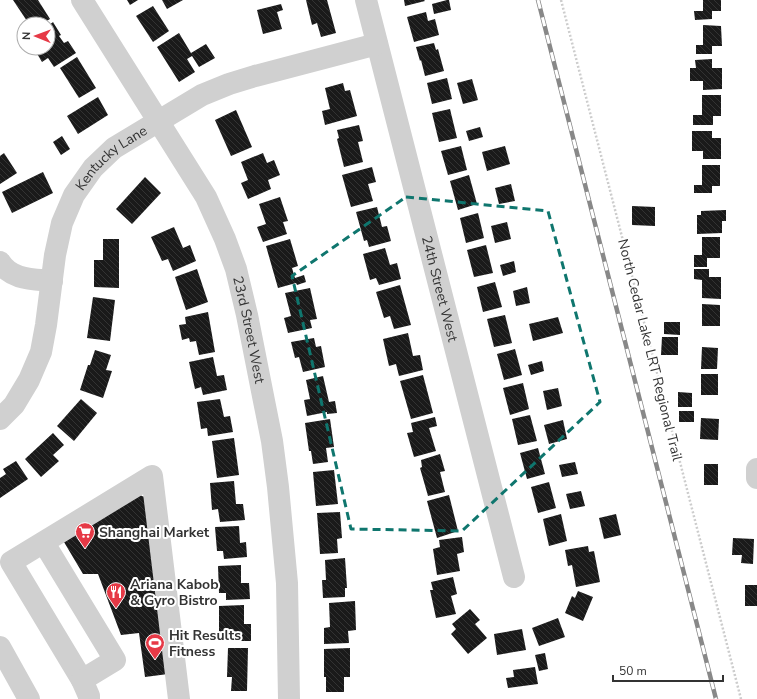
<svg xmlns="http://www.w3.org/2000/svg" width="757" height="699" font-family="'Nunito Sans',sans-serif">
<style>
.building{fill:url(#building-back-hatch)}
.lines{fill:none;stroke-linecap:round;stroke-linejoin:round}
.path{stroke:#cdcdcd;stroke-width:2.5;stroke-dasharray:2 2;stroke-linecap:butt}
.minor{stroke:#d0d0d0;stroke-width:22}
.rail-casing{stroke:#888;stroke-width:4.5}
.rail{stroke:#fff;stroke-width:3;stroke-dasharray:9;stroke-linecap:butt}
.marked{fill:none;stroke:#0f766e;stroke-width:3;stroke-dasharray:8 5;stroke-linejoin:round}
.labels{text-anchor:middle;dominant-baseline:central;stroke-width:4;stroke-linejoin:round;paint-order:stroke}
.street-label{font-size:14px;fill:#333;stroke:#fff}
.poi-label{font-size:14px;font-weight:bold;fill:#333;stroke:#fff;text-anchor:start}
</style>
<defs>
<pattern id="building-back-hatch" width="6" height="6" patternUnits="userSpaceOnUse"><rect width="6" height="6" fill="#1a1a1a"/><path d="M-1 5l2 2M0 0l6 6M5-1l2 2" fill="none" stroke="#333"/></pattern>
</defs>
<rect width="100%" height="100%" fill="#fff"/>
<g class="building">
<path d="M 13,0 L 38,0 L 50,19 L 42,24 L 29,24 Z"/>
<path d="M 127,0 L 138,0 L 130,5 Z"/>
<path d="M 162,0 L 183,0 L 167,9 Z"/>
<path d="M 306,0 L 327,0 L 336,33 L 321,37 L 317,23 L 312,25 Z"/>
<path d="M 404,0 L 424,0 L 425,1 L 405,6 Z"/>
<path d="M 447,0 L 449,0 L 451,10 L 434,14 L 432,4 Z"/>
<path d="M 703,0 L 721,0 L 721,11 L 712,11 L 712,19 L 695,20 L 694,11 L 703,11 Z"/>
<path d="M 281,4 L 283,10 L 277,12 L 282,29 L 263,34 L 257,10 Z"/>
<path d="M 153,6 L 169,31 L 153,42 L 136,16 Z"/>
<path d="M 426,12 L 428,21 L 435,19 L 439,35 L 414,42 L 407,17 Z"/>
<path d="M 53,22 L 61,35 L 59,36 L 64,43 L 68,41 L 76,53 L 54,67 L 48,58 L 42,62 L 36,52 L 42,48 L 48,48 L 48,26 Z"/>
<path d="M 703,25 L 721,26 L 722,46 L 712,46 L 712,54 L 696,54 L 696,45 L 703,45 Z"/>
<path d="M 179,33 L 191,53 L 206,44 L 215,58 L 199,67 L 192,56 L 187,59 L 195,72 L 179,82 L 157,47 Z"/>
<path d="M 434,43 L 436,50 L 438,49 L 444,71 L 425,76 L 421,60 L 420,61 L 416,47 Z"/>
<path d="M 77,57 L 96,88 L 79,98 L 60,68 Z"/>
<path d="M 712,59 L 712,68 L 722,68 L 722,89 L 703,90 L 703,81 L 690,81 L 690,68 L 696,68 L 695,60 Z"/>
<path d="M 447,78 L 452,99 L 432,104 L 427,83 Z"/>
<path d="M 472,79 L 478,100 L 463,104 L 457,83 Z"/>
<path d="M 343,83 L 345,91 L 350,90 L 357,116 L 325,125 L 322,111 L 330,109 L 325,88 Z"/>
<path d="M 702,95 L 721,95 L 721,116 L 713,116 L 713,125 L 693,125 L 693,115 L 702,115 Z"/>
<path d="M 98,97 L 108,115 L 78,134 L 67,116 Z"/>
<path d="M 450,109 L 457,138 L 439,142 L 432,113 Z"/>
<path d="M 236,110 L 252,147 L 231,156 L 215,120 Z"/>
<path d="M 359,125 L 363,141 L 358,142 L 363,162 L 344,167 L 337,139 L 339,138 L 337,130 Z"/>
<path d="M 480,127 L 483,137 L 469,141 L 466,131 Z"/>
<path d="M 692,131 L 712,131 L 712,138 L 721,138 L 721,159 L 703,159 L 703,151 L 692,151 Z"/>
<path d="M 62,136 L 70,149 L 61,155 L 53,142 Z"/>
<path d="M 461,146 L 467,170 L 448,175 L 441,151 Z"/>
<path d="M 505,146 L 510,164 L 487,171 L 482,152 Z"/>
<path d="M 4,153 L 17,173 L 0,184 L 0,156 Z"/>
<path d="M 263,153 L 267,163 L 274,160 L 280,175 L 268,180 L 271,189 L 248,199 L 241,183 L 248,180 L 241,162 Z"/>
<path d="M 702,165 L 720,165 L 720,186 L 712,186 L 712,193 L 694,193 L 694,185 L 702,185 Z"/>
<path d="M 372,167 L 376,182 L 368,184 L 373,201 L 351,207 L 342,175 Z"/>
<path d="M 43,172 L 53,193 L 12,213 L 2,192 Z"/>
<path d="M 469,175 L 477,204 L 458,210 L 450,181 Z"/>
<path d="M 145,177 L 161,193 L 132,224 L 116,209 Z"/>
<path d="M 511,184 L 515,201 L 499,204 L 495,188 Z"/>
<path d="M 280,197 L 288,221 L 283,222 L 287,234 L 263,242 L 257,227 L 266,224 L 259,204 Z"/>
<path d="M 632,206 L 655,207 L 655,226 L 632,225 Z"/>
<path d="M 377,207 L 382,227 L 387,226 L 391,241 L 369,247 L 367,240 L 364,241 L 356,212 Z"/>
<path d="M 726,210 L 726,221 L 722,221 L 722,233 L 697,234 L 697,215 L 701,215 L 701,211 Z"/>
<path d="M 478,213 L 484,238 L 466,243 L 460,218 Z"/>
<path d="M 507,222 L 511,239 L 495,243 L 491,226 Z"/>
<path d="M 174,227 L 183,248 L 190,245 L 196,261 L 173,271 L 168,259 L 162,261 L 151,237 Z"/>
<path d="M 702,237 L 720,237 L 720,258 L 707,258 L 707,267 L 694,267 L 694,255 L 702,255 Z"/>
<path d="M 103,239 L 119,239 L 119,288 L 94,287 L 94,260 L 103,260 Z"/>
<path d="M 290,239 L 298,266 L 292,268 L 295,278 L 304,275 L 306,282 L 297,285 L 296,283 L 278,288 L 266,246 Z"/>
<path d="M 486,245 L 493,273 L 474,277 L 467,250 Z"/>
<path d="M 385,248 L 390,265 L 397,263 L 401,279 L 379,285 L 376,278 L 370,280 L 363,254 Z"/>
<path d="M 514,261 L 516,272 L 503,276 L 500,265 Z"/>
<path d="M 197,269 L 208,302 L 186,310 L 175,277 Z"/>
<path d="M 694,269 L 709,269 L 709,277 L 721,277 L 721,299 L 702,298 L 702,280 L 694,279 Z"/>
<path d="M 495,282 L 502,307 L 483,312 L 477,287 Z"/>
<path d="M 400,285 L 411,325 L 394,329 L 390,316 L 384,318 L 376,292 Z"/>
<path d="M 527,287 L 530,303 L 516,306 L 513,291 Z"/>
<path d="M 310,288 L 317,319 L 310,320 L 312,328 L 288,333 L 284,318 L 291,316 L 285,293 Z"/>
<path d="M 93,297 L 115,300 L 110,341 L 87,338 Z"/>
<path d="M 702,304 L 720,305 L 720,326 L 702,326 Z"/>
<path d="M 208,312 L 215,352 L 199,355 L 196,341 L 190,342 L 189,338 L 182,340 L 179,325 L 186,324 L 185,317 Z"/>
<path d="M 505,315 L 512,343 L 494,347 L 487,319 Z"/>
<path d="M 558,317 L 563,333 L 533,341 L 529,324 Z"/>
<path d="M 664,322 L 680,322 L 680,335 L 664,334 Z"/>
<path d="M 408,333 L 413,356 L 420,355 L 423,370 L 399,376 L 396,364 L 389,366 L 383,339 Z"/>
<path d="M 662,337 L 678,337 L 678,355 L 661,355 Z"/>
<path d="M 314,338 L 316,347 L 321,346 L 325,367 L 303,372 L 299,357 L 295,358 L 291,342 Z"/>
<path d="M 702,347 L 718,348 L 717,369 L 701,369 Z"/>
<path d="M 515,349 L 522,375 L 504,380 L 497,354 Z"/>
<path d="M 95,350 L 111,355 L 106,370 L 112,371 L 103,398 L 80,390 L 88,365 L 90,365 Z"/>
<path d="M 213,357 L 217,376 L 224,375 L 227,390 L 203,395 L 201,387 L 195,389 L 189,362 Z"/>
<path d="M 542,361 L 544,371 L 531,375 L 528,365 Z"/>
<rect x="701" y="374" width="17" height="21"/>
<path d="M 423,375 L 433,413 L 411,419 L 400,381 Z"/>
<path d="M 323,376 L 329,402 L 335,401 L 337,413 L 327,414 L 327,412 L 307,416 L 304,400 L 310,399 L 306,380 Z"/>
<path d="M 523,383 L 529,409 L 510,415 L 503,388 Z"/>
<path d="M 558,388 L 562,406 L 547,410 L 543,391 Z"/>
<path d="M 678,392 L 692,393 L 692,407 L 678,407 Z"/>
<path d="M 81,399 L 97,413 L 74,441 L 57,426 Z"/>
<path d="M 220,399 L 224,417 L 230,416 L 233,432 L 208,436 L 207,428 L 201,429 L 197,402 Z"/>
<rect x="679" y="411" width="15" height="11"/>
<path d="M 530,415 L 537,441 L 518,445 L 512,419 Z"/>
<path d="M 435,417 L 437,426 L 429,428 L 436,451 L 414,457 L 407,433 L 413,432 L 411,423 Z"/>
<path d="M 701,418 L 719,419 L 718,440 L 700,439 Z"/>
<path d="M 330,419 L 334,447 L 326,448 L 328,462 L 313,464 L 311,451 L 309,451 L 305,423 Z"/>
<path d="M 563,420 L 567,439 L 549,444 L 544,425 Z"/>
<path d="M 53,433 L 64,445 L 53,455 L 59,461 L 41,477 L 25,459 Z"/>
<path d="M 234,438 L 239,475 L 217,478 L 212,441 Z"/>
<path d="M 538,448 L 545,474 L 527,479 L 520,453 Z"/>
<path d="M 440,454 L 445,471 L 440,472 L 445,492 L 428,496 L 420,468 L 422,467 L 421,460 Z"/>
<path d="M 16,461 L 28,479 L 0,498 L 0,478 L 6,474 L 3,469 Z"/>
<path d="M 575,462 L 578,474 L 562,477 L 559,465 Z"/>
<rect x="704" y="464" width="14" height="21"/>
<path d="M 334,470 L 338,504 L 316,506 L 313,472 Z"/>
<path d="M 234,481 L 236,504 L 243,504 L 245,520 L 220,522 L 218,509 L 212,510 L 210,483 Z"/>
<path d="M 549,482 L 556,508 L 538,513 L 531,487 Z"/>
<path d="M 581,491 L 585,506 L 570,509 L 566,494 Z"/>
<path d="M 135,493 L 147,498 L 168,674 L 145,677 L 139,633 L 121,635 L 98,574 L 83,574 L 61,537 Z"/>
<path d="M 449,495 L 458,531 L 437,538 L 427,501 Z"/>
<path d="M 340,512 L 342,538 L 337,539 L 338,553 L 320,554 L 317,513 Z"/>
<path d="M 561,514 L 567,541 L 549,546 L 543,519 Z"/>
<path d="M 616,514 L 621,535 L 604,539 L 599,518 Z"/>
<path d="M 239,526 L 240,543 L 246,542 L 247,557 L 224,559 L 223,551 L 217,551 L 215,527 Z"/>
<path d="M 462,537 L 464,552 L 457,554 L 460,571 L 437,575 L 433,549 L 440,547 L 439,540 Z"/>
<path d="M 733,538 L 754,539 L 753,564 L 741,563 L 742,555 L 732,555 Z"/>
<path d="M 588,546 L 589,552 L 594,551 L 600,582 L 576,587 L 572,565 L 568,566 L 565,550 Z"/>
<path d="M 345,558 L 347,588 L 345,588 L 345,597 L 323,598 L 322,580 L 326,580 L 325,560 Z"/>
<path d="M 241,565 L 241,583 L 249,583 L 250,599 L 226,600 L 226,593 L 219,593 L 218,566 Z"/>
<path d="M 453,577 L 457,594 L 451,596 L 456,614 L 436,618 L 430,590 L 433,590 L 431,582 Z"/>
<rect x="745" y="585" width="12" height="21"/>
<path d="M 578,591 L 593,597 L 583,621 L 565,613 L 572,596 L 575,598 Z"/>
<path d="M 355,601 L 356,630 L 348,631 L 349,643 L 324,644 L 324,628 L 330,627 L 329,603 Z"/>
<path d="M 244,605 L 244,624 L 251,624 L 251,641 L 226,641 L 226,633 L 219,633 L 219,606 Z"/>
<path d="M 470,609 L 480,620 L 475,624 L 487,638 L 468,654 L 451,634 L 456,629 L 452,624 Z"/>
<path d="M 558,618 L 565,637 L 539,646 L 532,628 Z"/>
<path d="M 522,629 L 526,650 L 497,655 L 494,634 Z"/>
<path d="M 228,648 L 248,648 L 247,691 L 231,691 L 232,677 L 227,677 Z"/>
<path d="M 350,648 L 350,677 L 344,677 L 344,692 L 326,692 L 326,677 L 324,677 L 324,649 Z"/>
<path d="M 545,653 L 548,669 L 539,671 L 535,655 Z"/>
<path d="M 535,667 L 538,684 L 508,688 L 506,678 L 514,677 L 513,670 Z"/>
</g>
<g class="lines">
<path class="path" d="M 561,0 L 741,699"/>
<g class="minor">
<path id="s1" d="M 82,0 L 206,197 L 225,239 L 236,269 L 247,315 L 264,401 L 272,441 L 278,487 L 287,583 L 289,699"/>
<path id="s2" d="M 366,0 L 514,577"/>
<path d="M 0,262 C 11,280 33,279 52,281"/>
<path id="s3" d="M 0,419 L 14,405 L 29,380 L 41,352 L 46,325 L 55,255 L 62,223 L 74,195 L 93,168 L 114,148 L 202,95 L 229,84 L 255,76 L 377,44"/>
<path d="M 757,469 L 757,478"/>
<path d="M 44,543 L 115,660 L 82,680 L 11,562 L 152,476 L 179,699"/>
<path d="M 0,647 L 29,699"/>
<path d="M 82,680 L 89,696 L 89,699"/>
</g>
<g class="rail-casing">
<path id="rail" d="M 538,0 L 716,699"/>
</g>
<use href="#rail" class="rail"/>
</g>
<path class="marked" d="M 406,197 L 548,211 L 600,402 L 462,531 L 351,529 L 292,276 Z"/>
<defs>
<g id="supermarket-pin" transform="scale(1)"><path d="M0 17L-7.5 6A9.5 9.5 0 1 1 7.5 6Z" fill="#e63946" stroke="#fff"/><path d="M-6-5.5h2.5l.6 2H6L4.5 2H-2.5L-4.4-4H-6ZM-1.5 3.2a1.3 1.3 0 1 0 .1 0ZM3 3.2a1.3 1.3 0 1 0 .1 0Z" fill="#fff"/></g>
<g id="restaurant-pin" transform="scale(1)"><path d="M0 17L-7.5 6A9.5 9.5 0 1 1 7.5 6Z" fill="#e63946" stroke="#fff"/><path d="M-5-6h1v4h1v-4h1v4h1v-4h1v5L-1.5 .5V6h-2V.5L-5-1ZM5-6V6H3V1.5H1.5Q1.5-4 5-6Z" fill="#fff"/></g>
<g id="stadium-pin" transform="scale(1)"><path d="M0 17L-7.5 6A9.5 9.5 0 1 1 7.5 6Z" fill="#e63946" stroke="#fff"/><path d="M0-5a6.5 5 0 1 0 0 10a6.5 5 0 1 0 0-10ZM-3.5-1.8h7v3.6h-7Z" fill="#fff"/></g>
</defs>
<g fill-rule="evenodd">
<use href="#supermarket-pin" x="85" y="532"/>
<use href="#restaurant-pin" x="116" y="592"/>
<use href="#stadium-pin" x="155" y="643"/>
</g>
<g class="labels">
<g class="street-label">
<text stroke="none"><textPath href="#s3" startOffset="294">Kentucky Lane</textPath></text>
<text stroke="none"><textPath href="#s2" startOffset="298">24th Street West</textPath></text>
<text stroke="none"><textPath href="#s1" startOffset="373">23rd Street West</textPath></text>
<text transform="translate(650 350) rotate(76)">North Cedar Lake LRT Regional Trail</text>
</g>
<g class="poi-label">
<text x="99" y="532">Shanghai Market</text>
<text x="130" y="584">Ariana Kabob<tspan x="130" dy="16">&amp; Gyro Bistro</tspan></text>
<text x="169" y="635">Hit Results<tspan x="169" dy="16">Fitness</tspan></text>
</g>
</g>
<g transform="translate(36 36) rotate(271)"><circle r="19" fill="#ffffff" stroke="#adadad"/>
<path d="M0-3L7 15L0 10L-7 15Z" fill="#e63946"/>
<text y="-6" font-size="11" font-weight="bold" text-anchor="middle" fill="#333333">N</text>
</g>
<path d="M613 675v6h110v-6" fill="none" stroke="#333333" stroke-width="2"/>
<text x="619" y="675" font-size="12" fill="#333333" stroke="#ffffff" stroke-width="3" paint-order="stroke">50 m</text>
</svg>
